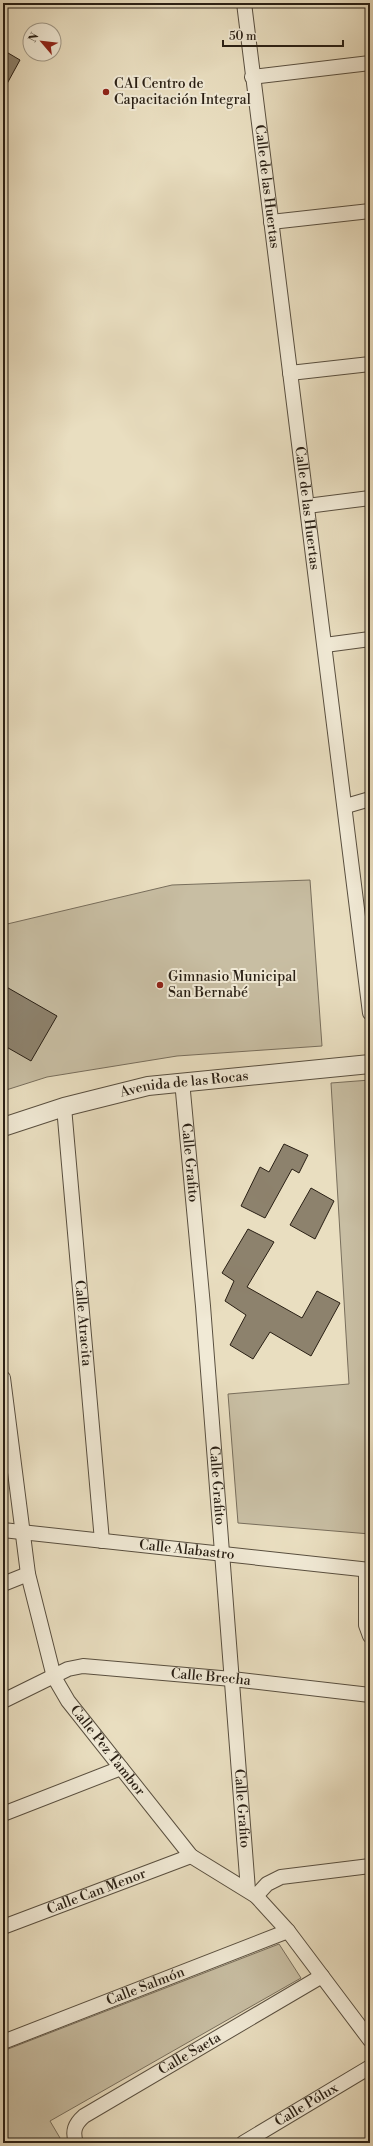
<svg xmlns="http://www.w3.org/2000/svg" width="373" height="2146" font-family="'Libre Bodoni',serif">
<style>
.green{fill:#c8bea3;stroke:#786e5c}
.building{fill:#8d826d;stroke:#291f14}
.lines{fill:none;stroke-linecap:round;stroke-linejoin:round}
.minor-casing{stroke:#594f3f;stroke-width:16}
.tertiary-casing{stroke:#594f3f;stroke-width:20}
.minor{stroke:#f1ead6;stroke-width:14}
.tertiary{stroke:#f1ead6;stroke-width:18}
.poi-dot{fill:#8f2418;stroke:#f1ead6;stroke-width:1.5}
.labels{text-anchor:middle;dominant-baseline:central;stroke-width:4;stroke-linejoin:round;paint-order:stroke}
.poi-label{font-size:14px;fill:#291f14;stroke:#f1ead6;text-anchor:start}
.street-label{font-size:14px;fill:#291f14;stroke:#f1ead6}
</style>
<rect width="100%" height="100%" fill="#e9dec0"/>
<filter id="stains"><feTurbulence type="fractalNoise" baseFrequency=".005" numOctaves="4"/><feColorMatrix values="0 0 0 0 .2 0 0 0 0 .09 0 0 0 0 .02 0 0 0 .5 -.17"/></filter>
<radialGradient id="worn" r=".72"><stop offset=".6" stop-color="#630" stop-opacity="0"/><stop offset="1" stop-color="#630" stop-opacity=".3"/></radialGradient>
<g class="green">
<path d="M 310,880 L 322,1046 L 177,1056 L 47,1077 L 3,1091 L 3,925 L 172,885 Z"/>
<path d="M 370,1080 L 370,1534 L 238,1523 L 228,1394 L 349,1384 L 331,1083 Z"/>
<path d="M 279,1944 L 301,1978 L 50,2121 L 63,2143 L 3,2143 L 3,2051 Z"/>
</g>
<g class="building">
<path d="M 3,50 L 20,60 L 3,91 Z"/>
<path d="M 3,985 L 57,1016 L 31,1061 L 3,1045 Z"/>
<path d="M 284,1144 L 308,1155 L 299,1173 L 292,1169 L 265,1218 L 241,1206 L 260,1167 L 269,1172 Z"/>
<path d="M 311,1188 L 334,1201 L 315,1239 L 290,1225 Z"/>
<path d="M 248,1229 L 274,1242 L 247,1287 L 302,1318 L 317,1291 L 340,1303 L 311,1356 L 270,1332 L 253,1359 L 230,1345 L 246,1315 L 225,1301 L 234,1281 L 222,1273 Z"/>
</g>
<g class="lines">
<g class="minor-casing">
<g id="minor">
<path id="s1" d="M 244,3 L 370,1013"/>
<path d="M 252,77 L 370,63"/>
<path d="M 271,222 L 370,211"/>
<path d="M 290,373 L 370,364"/>
<path d="M 307,506 L 370,498"/>
<path d="M 325,645 L 370,639"/>
<path d="M 346,806 L 370,799"/>
<path id="s2" d="M 182,1081 L 203,1306 L 248,1890"/>
<path id="s3" d="M 64,1107 L 102,1541"/>
<path id="s4" d="M 3,1378 L 28,1574 L 54,1677 L 68,1701 L 191,1856 L 256,1896 L 288,1931 L 370,2040"/>
<path id="s5" d="M 3,1530 L 370,1570"/>
<path d="M 366,1570 L 366,1625 L 370,1636"/>
<path d="M 3,1584 L 28,1574"/>
<path id="s6" d="M 3,1701 L 68,1669 L 83,1666 L 232,1679 L 370,1695"/>
<path d="M 3,1814 L 121,1768"/>
<path d="M 256,1896 L 267,1884 L 281,1877 L 370,1866"/>
<path id="s7" d="M 3,1927 L 191,1856"/>
<path id="s8" d="M 3,2042 L 288,1931"/>
<path id="s9" d="M 76,2143 C 72,2131 75,2124 84,2116 L 322,1976"/>
<path id="s10" d="M 243,2143 L 370,2067"/>
</g>
</g>
<g class="tertiary-casing">
<g id="tertiary">
<path id="s11" d="M 3,1127 L 64,1107 L 148,1086 L 370,1064"/>
</g>
</g>
<use href="#minor" class="minor"/>
<use href="#tertiary" class="tertiary"/>
</g>
<g class="poi-dot">
<circle cx="106" cy="92" r="4"/>
<circle cx="160" cy="985" r="4"/>
</g>
<g class="labels">
<g class="poi-label">
<text x="114" y="84">CAI Centro de<tspan x="114" dy="16">Capacitación Integral</tspan></text>
<text x="168" y="977">Gimnasio Municipal<tspan x="168" dy="16">San Bernabé</tspan></text>
</g>
<g class="street-label">
<text stroke="none"><textPath href="#s1" startOffset="185">Calle de las Huertas</textPath></text>
<text stroke="none"><textPath href="#s1" startOffset="509">Calle de las Huertas</textPath></text>
<text stroke="none"><textPath href="#s11" startOffset="187">Avenida de las Rocas</textPath></text>
<text stroke="none"><textPath href="#s2" startOffset="82">Calle Grafito</textPath></text>
<text stroke="none"><textPath href="#s3" startOffset="217">Calle Atracita</textPath></text>
<text stroke="none"><textPath href="#s2" startOffset="406">Calle Grafito</textPath></text>
<text stroke="none"><textPath href="#s5" startOffset="185">Calle Alabastro</textPath></text>
<text stroke="none"><textPath href="#s6" startOffset="216">Calle Brecha</textPath></text>
<text stroke="none"><textPath href="#s4" startOffset="395">Calle Pez Tambor</textPath></text>
<text stroke="none"><textPath href="#s2" startOffset="730">Calle Grafito</textPath></text>
<text stroke="none"><textPath href="#s7" startOffset="100">Calle Can Menor</textPath></text>
<text stroke="none"><textPath href="#s8" startOffset="153">Calle Salmón</textPath></text>
<text stroke="none"><textPath href="#s9" startOffset="153">Calle Saeta</textPath></text>
<text stroke="none"><textPath href="#s10" startOffset="74">Calle Pólux</textPath></text>
</g>
</g>
<rect width="373" height="2146" fill="none" stroke="#e9dec0" stroke-width="16"/>
<rect x="4" y="4" width="365" height="2138" fill="none" stroke="#291f14" stroke-width="2"/>
<rect x="8" y="8" width="357" height="2130" fill="none" stroke="#291f14"/>
<g transform="translate(42 42) rotate(298)"><circle r="19" fill="#f1ead6" stroke="#a19988"/>
<path d="M0-3L7 15L0 10L-7 15Z" fill="#8f2418"/>
<text y="-6" font-size="11" font-weight="bold" text-anchor="middle" fill="#291f14">N</text>
</g>
<path d="M223 40v6h120v-6" fill="none" stroke="#291f14" stroke-width="2"/>
<text x="229" y="40" font-size="12" fill="#291f14" stroke="#f1ead6" stroke-width="3" paint-order="stroke">50 m</text>
<rect width="100%" height="100%" filter="url(#stains)"/>
<rect width="100%" height="100%" fill="url(#worn)"/>
</svg>
